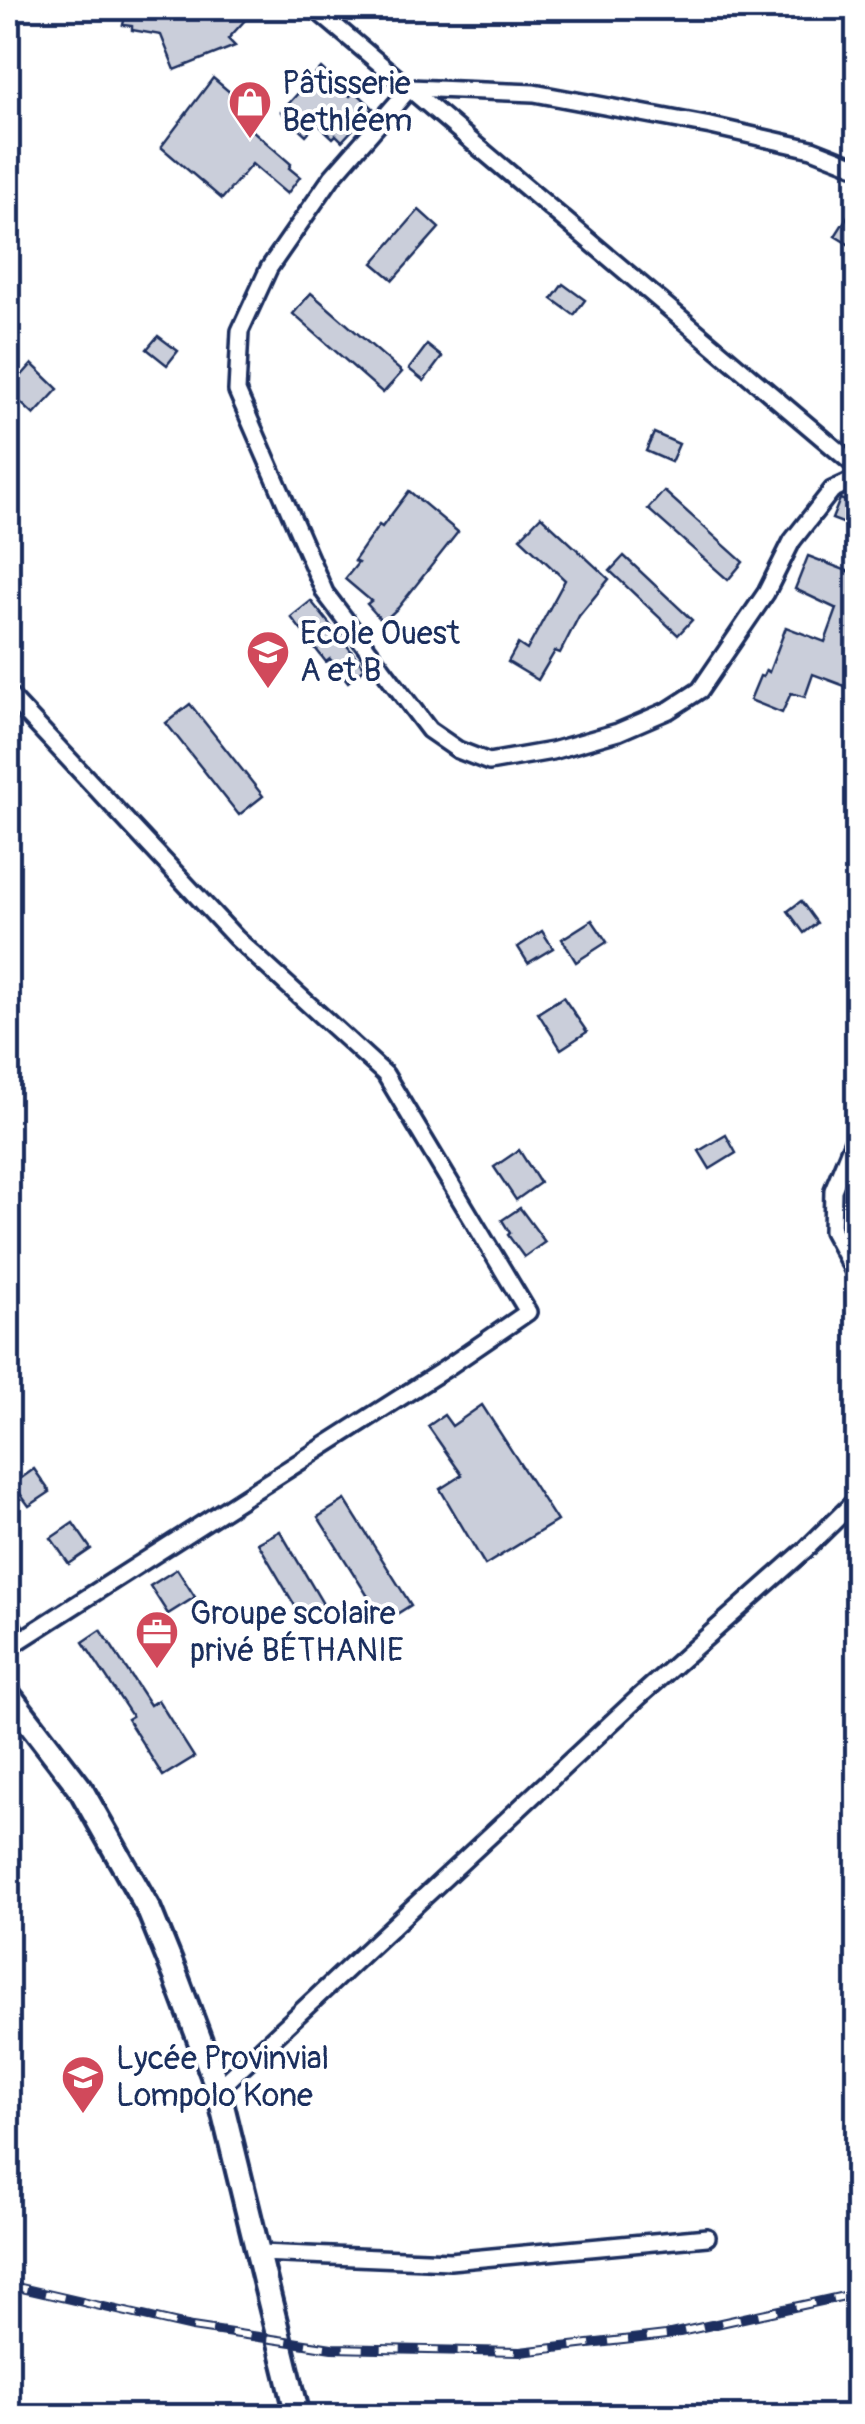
<svg xmlns="http://www.w3.org/2000/svg" width="865" height="2424" font-family="Pangolin,sans-serif">
<style>
.building{fill:#caceda;stroke:#1b2f5e;stroke-width:2.5}
.lines{fill:none;stroke-linecap:round;stroke-linejoin:round}
.street-casing{stroke:#1b2f5e;stroke-width:22}
.secondary-casing{stroke:#1b2f5e;stroke-width:30}
.street{stroke:#fff;stroke-width:15}
.secondary{stroke:#fff;stroke-width:22}
.rail-casing{stroke:#1b2f5e;stroke-width:10}
.rail{stroke:#fff;stroke-width:6;stroke-dasharray:19;stroke-linecap:butt}
.labels{text-anchor:middle;dominant-baseline:central;stroke-width:8;stroke-linejoin:round;paint-order:stroke}
.poi-label{font-size:32px;fill:#1b2f5e;stroke:#fff;text-anchor:start}
</style>
<rect width="100%" height="100%" fill="#fff"/>
<filter id="ink" filterUnits="userSpaceOnUse"><feTurbulence type="fractalNoise" baseFrequency=".01" numOctaves="2"/><feDisplacementMap in="SourceGraphic" scale="20" xChannelSelector="R" yChannelSelector="G"/><feConvolveMatrix kernelMatrix="1 2 1 2 8 2 1 2 1" color-interpolation-filters="sRGB"/></filter>
<g filter="url(#ink)">
<g class="building">
<path d="M 127,8 L 256,8 L 228,39 L 235,46 L 175,70 L 161,35 L 132,30 L 132,26 L 123,25 Z"/>
<path d="M 321,68 L 350,96 L 355,91 L 373,108 L 342,141 L 336,135 L 333,138 L 317,123 L 306,135 L 281,112 Z"/>
<path d="M 213,78 L 245,105 L 236,116 L 291,164 L 289,168 L 300,177 L 287,194 L 252,164 L 222,199 L 161,147 Z"/>
<path d="M 858,200 L 858,250 L 835,236 Z"/>
<path d="M 419,210 L 439,228 L 393,280 L 373,263 Z"/>
<path d="M 563,284 L 585,300 L 574,315 L 552,299 Z"/>
<path d="M 311,293 L 402,372 L 383,393 L 293,314 Z"/>
<path d="M 158,336 L 178,351 L 167,365 L 147,349 Z"/>
<path d="M 427,345 L 442,357 L 424,381 L 409,369 Z"/>
<path d="M 32,364 L 58,389 L 34,415 L 8,391 Z"/>
<path d="M 654,433 L 679,444 L 671,462 L 646,451 Z"/>
<path d="M 409,491 L 458,532 L 398,608 L 383,622 L 367,604 L 371,601 L 345,579 L 358,563 L 354,561 L 379,525 L 382,527 Z"/>
<path d="M 664,491 L 743,562 L 728,580 L 648,509 Z"/>
<path d="M 840,499 L 858,505 L 858,529 L 832,519 Z"/>
<path d="M 541,516 L 609,579 L 579,616 L 560,653 L 555,651 L 538,680 L 508,662 L 518,644 L 527,650 L 565,580 L 520,538 Z"/>
<path d="M 624,556 L 692,620 L 678,635 L 610,571 Z"/>
<path d="M 808,556 L 858,575 L 858,691 L 813,674 L 805,697 L 791,693 L 782,713 L 750,700 L 760,676 L 763,677 L 766,670 L 769,672 L 786,627 L 825,642 L 837,609 L 795,589 Z"/>
<path d="M 311,601 L 365,668 L 348,682 L 330,659 L 326,662 L 291,617 Z"/>
<path d="M 190,704 L 263,796 L 239,815 L 166,723 Z"/>
<path d="M 801,901 L 817,923 L 804,933 L 788,911 Z"/>
<path d="M 592,920 L 607,942 L 576,962 L 562,939 Z"/>
<path d="M 542,931 L 553,948 L 528,963 L 518,947 Z"/>
<path d="M 563,997 L 587,1032 L 561,1049 L 538,1013 Z"/>
<path d="M 726,1135 L 736,1153 L 710,1169 L 699,1151 Z"/>
<path d="M 519,1150 L 540,1183 L 516,1200 L 494,1167 Z"/>
<path d="M 520,1208 L 545,1242 L 524,1257 L 508,1235 L 510,1233 L 502,1220 Z"/>
<path d="M 482,1405 L 557,1521 L 485,1565 L 440,1489 L 462,1475 L 428,1426 L 444,1415 L 452,1426 Z"/>
<path d="M 34,1469 L 50,1492 L 29,1506 L 13,1484 Z"/>
<path d="M 345,1500 L 411,1605 L 384,1622 L 318,1517 Z"/>
<path d="M 73,1523 L 91,1549 L 69,1564 L 51,1538 Z"/>
<path d="M 280,1531 L 323,1604 L 301,1616 L 258,1543 Z"/>
<path d="M 177,1569 L 195,1597 L 168,1614 L 150,1586 Z"/>
<path d="M 101,1630 L 150,1705 L 158,1700 L 194,1757 L 163,1776 L 127,1719 L 132,1716 L 83,1642 Z"/>
</g>
<g class="lines">
<g class="street-casing">
<g id="street">
<path d="M 314,8 L 858,468"/>
<path d="M 858,167 L 812,149 L 711,126 L 534,93 L 410,88 L 332,177 L 269,268 L 240,331 L 237,391 L 325,593 L 429,730 L 458,750 L 489,762 L 552,751 L 618,732 L 669,710 L 700,690 L 766,593 L 792,541 L 832,490 L 858,478"/>
<path d="M 8,694 L 236,938 L 385,1074 L 528,1312 L 445,1369 L 8,1648"/>
<path d="M 858,1129 L 833,1190 L 832,1231 L 858,1279"/>
<path d="M 8,1616 L 19,1641"/>
<path d="M 218,2089 L 640,1696 L 805,1550 L 858,1498"/>
<path d="M 260,2253 L 450,2261 L 707,2237"/>
</g>
</g>
<g class="secondary-casing">
<path id="secondary" d="M 8,1694 L 80,1788 L 149,1910 L 175,1974 L 218,2089 L 298,2416"/>
</g>
<use href="#street" class="street"/>
<use href="#secondary" class="secondary"/>
<g class="rail-casing">
<path id="rail" d="M 8,2285 L 192,2327 L 332,2348 L 520,2352 L 666,2335 L 858,2293"/>
</g>
<use href="#rail" class="rail"/>
</g>
</g>
<defs>
<g id="shop-pin" transform="scale(2.25)"><path d="M0 17L-7.5 6A9.5 9.5 0 1 1 7.5 6Z" fill="#d1495b" stroke="#fff"/><path d="M-5-2.5h2.3a2.7 3.5 0 0 1 5.4 0H5L5.5 6h-11ZM-1.5-2.5h3a1.5 2.3 0 0 0-3 0Z" fill="#fff"/></g>
<g id="school-pin" transform="scale(2.25)"><path d="M0 17L-7.5 6A9.5 9.5 0 1 1 7.5 6Z" fill="#d1495b" stroke="#fff"/><path d="M0-5L7-2L0 1L-7-2ZM-4 1L0 2.5L4 1V4Q0 6-4 4Z" fill="#fff"/></g>
<g id="office-pin" transform="scale(2.25)"><path d="M0 17L-7.5 6A9.5 9.5 0 1 1 7.5 6Z" fill="#d1495b" stroke="#fff"/><path d="M-6-3h4V-5.5h4V-3h4V5H-6ZM-1-4.5V-3h2v-1.5ZM-6 0V1H6V0Z" fill="#fff"/></g>
</defs>
<g fill-rule="evenodd">
<use href="#shop-pin" x="250" y="102"/>
<use href="#school-pin" x="268" y="652"/>
<use href="#office-pin" x="157" y="1632"/>
<use href="#school-pin" x="83" y="2077"/>
</g>
<g class="labels">
<g class="poi-label">
<text x="282" y="84">Pâtisserie<tspan x="282" dy="37">Bethléem</tspan></text>
<text x="300" y="634">Ecole Ouest<tspan x="300" dy="37">A et B</tspan></text>
<text x="190" y="1614">Groupe scolaire<tspan x="190" dy="37">privé BÉTHANIE</tspan></text>
<text x="116" y="2059">Lycée Provinvial<tspan x="116" dy="37">Lompolo Kone</tspan></text>
</g>
</g>
<rect width="865" height="2424" fill="none" stroke="#fff" stroke-width="40"/>
<rect x="20" y="20" width="825" height="2384" fill="none" stroke="#1b2f5e" stroke-width="4" filter="url(#ink)"/>
</svg>
